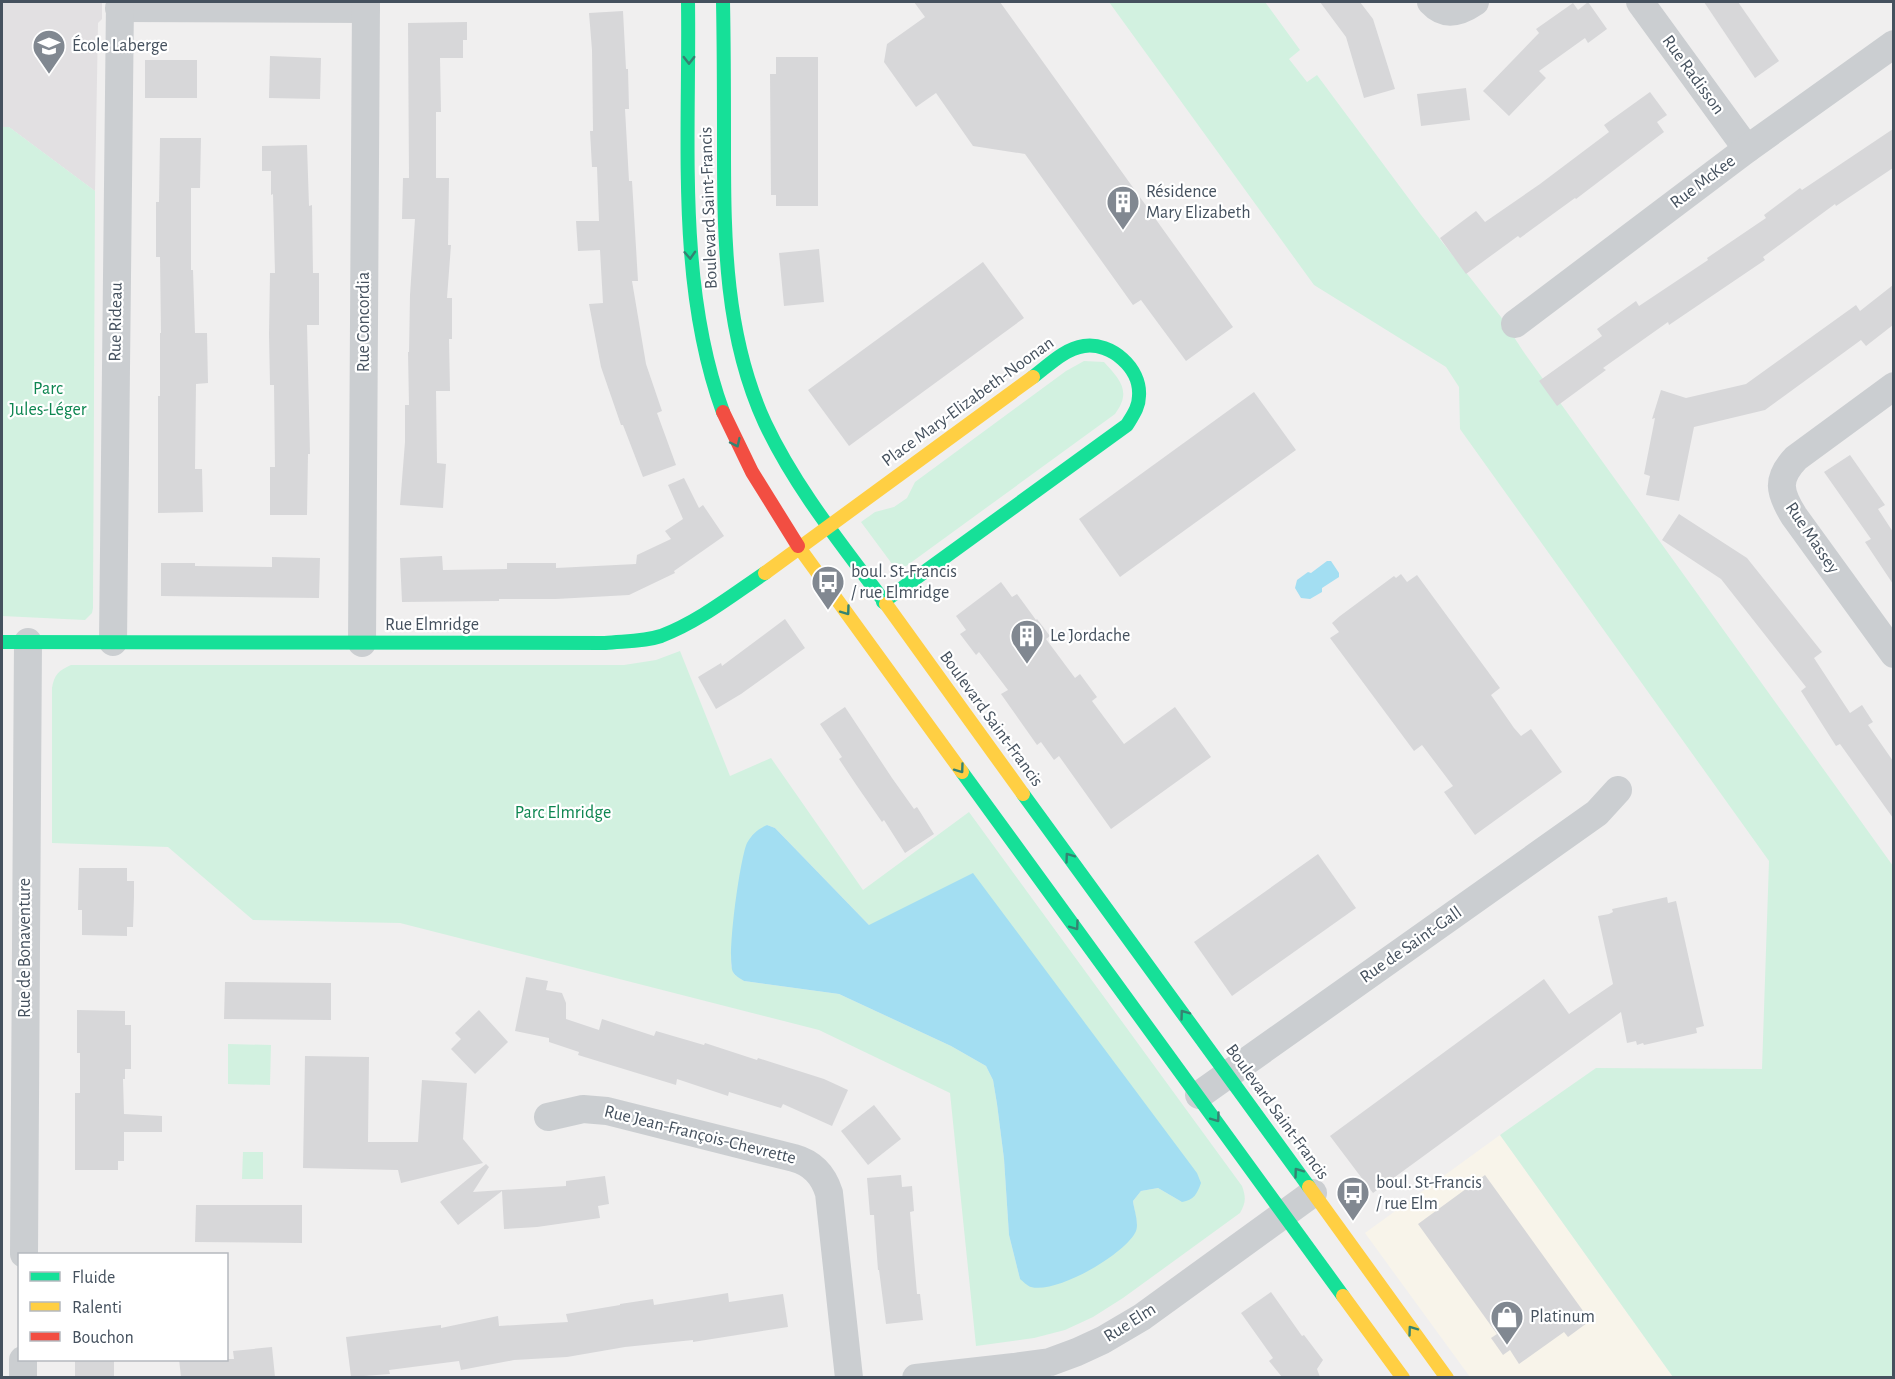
<svg xmlns="http://www.w3.org/2000/svg" width="1895" height="1379" font-family="'Alegreya Sans',sans-serif">
<style>
.commercial{fill:#f8f4ea}
.education{fill:#e2e0e2}
.green{fill:#d2f1e0;fill-rule:evenodd}
.water{fill:#a3def2}
.building{fill:#d7d7d9}
.lines{fill:none;stroke-linecap:round;stroke-linejoin:round}
.street{stroke:#cbced1;stroke-width:28}
.fast{stroke:#16e098;stroke-width:14}
.slow{stroke:#ffcf43;stroke-width:14}
.jam{stroke:#f24e42;stroke-width:14}
.oneway{stroke:#358372}
.labels{text-anchor:middle;dominant-baseline:central;stroke-width:4.5;stroke-linejoin:round;paint-order:stroke}
.poi-label{font-size:18px;fill:#45515e;stroke:#fff;text-anchor:start}
.street-label{font-size:18px;fill:#45515e;stroke:#fff}
.park-label{font-size:18px;fill:#0e8651;stroke:#fff}
</style>
<rect width="100%" height="100%" fill="#f0efef"/>
<path class="commercial" d="M 1500,1135 L 1673,1377 L 1470,1377 L 1365,1233 Z"/>
<path class="education" d="M 2,2 L 102,2 L 102,19 L 98,23 L 95,191 L 9,127 L 2,127 Z"/>
<g class="green">
<path d="M 1109,2 L 1265,2 L 1300,50 L 1289,59 L 1307,82 L 1317,75 L 1421,215 L 1501,317 L 1523,351 L 1893,866 L 1893,1377 L 1673,1377 L 1500,1135 L 1596,1068 L 1762,1069 L 1769,861 L 1460,429 L 1459,387 L 1446,367 L 1314,285 Z"/>
<path d="M 2,127 L 9,127 L 95,191 L 93,608 L 92,613 L 85,620 L 2,616 Z"/>
<path d="M 1084,361 L 1104,362 C 1120,380 1132,391 1115,414 L 898,572 L 861,522 L 875,512 L 894,507 L 907,498 L 915,482 L 1066,371 Z"/>
<path d="M 680,651 L 730,776 L 771,758 L 863,890 L 969,812 L 1242,1186 C 1246,1197 1246,1203 1240,1213 L 1123,1298 L 1093,1317 L 1065,1330 L 1034,1338 L 976,1346 L 950,1093 L 819,1030 L 400,923 L 253,920 L 168,847 L 52,843 L 52,688 C 54,675 59,670 71,665 L 624,665 L 656,660 ZM 767,825 L 775,828 L 869,925 L 1182,1202 L 1158,1188 L 1141,1191 L 1133,1201 L 1137,1224 L 1020,1279 L 1009,1235 L 1004,1159 L 997,1104 L 993,1080 L 986,1066 L 951,1046 L 839,994 L 744,981 L 734,974 L 731,965 L 738,891 Z"/>
<path d="M 228,1044 L 271,1045 L 270,1085 L 228,1084 Z"/>
<path d="M 243,1152 L 263,1152 L 263,1179 L 242,1179 Z"/>
</g>
<g class="water">
<path d="M 1327,561 L 1331,561 L 1339,573 L 1339,577 L 1322,588 L 1322,592 L 1310,599 L 1301,598 L 1295,588 L 1297,580 L 1308,572 L 1311,573 Z"/>
<path d="M 767,825 L 775,828 L 869,925 L 973,873 L 1197,1173 L 1201,1183 C 1197,1194 1194,1200 1182,1202 L 1158,1188 L 1141,1191 L 1133,1201 C 1134,1210 1140,1225 1135,1233 C 1123,1255 1057,1294 1031,1287 C 1027,1286 1023,1281 1020,1279 L 1009,1235 L 1004,1159 L 997,1104 L 993,1080 L 986,1066 L 951,1046 L 839,994 L 744,981 C 740,978 735,976 733,972 C 726,959 740,858 747,843 C 752,834 758,829 767,825 Z"/>
</g>
<g class="building">
<path d="M 914,2 L 1000,2 L 1233,327 L 1186,361 L 1141,300 L 1133,305 L 1025,154 L 973,146 L 936,93 L 916,107 L 884,62 L 887,44 L 925,17 Z"/>
<path d="M 1320,2 L 1360,2 L 1373,19 L 1395,89 L 1364,98 L 1346,37 Z"/>
<path d="M 1588,2 L 1607,29 L 1588,43 L 1585,38 L 1539,71 L 1546,78 L 1509,116 L 1483,91 L 1539,33 L 1536,29 L 1573,3 L 1578,10 Z"/>
<path d="M 1704,2 L 1738,2 L 1779,61 L 1755,78 Z"/>
<path d="M 623,11 L 626,69 L 628,69 L 629,109 L 625,109 L 629,181 L 632,181 L 638,281 L 632,281 L 646,364 L 662,411 L 657,413 L 676,465 L 643,477 L 623,425 L 621,425 L 601,367 L 589,304 L 603,303 L 600,250 L 578,251 L 576,221 L 599,221 L 597,167 L 592,167 L 590,131 L 593,131 L 592,50 L 589,13 Z"/>
<path d="M 467,22 L 467,40 L 463,40 L 463,58 L 440,58 L 441,112 L 436,112 L 436,178 L 449,178 L 448,245 L 451,245 L 447,298 L 452,298 L 452,339 L 449,339 L 450,391 L 436,391 L 437,463 L 446,464 L 443,508 L 400,505 L 405,442 L 405,405 L 409,405 L 408,352 L 409,352 L 410,295 L 415,219 L 402,219 L 403,178 L 409,178 L 408,23 Z"/>
<path d="M 270,56 L 321,58 L 320,99 L 269,98 Z"/>
<path d="M 776,57 L 818,57 L 818,206 L 776,206 L 776,195 L 771,195 L 770,74 L 776,74 Z"/>
<rect x="145" y="60" width="52" height="38"/>
<path d="M 1466,88 L 1470,120 L 1421,126 L 1417,94 Z"/>
<path d="M 1650,92 L 1667,115 L 1657,122 L 1664,132 L 1576,199 L 1575,198 L 1520,238 L 1518,236 L 1466,274 L 1440,238 L 1476,211 L 1485,222 L 1540,184 L 1609,132 L 1604,125 Z"/>
<path d="M 1893,129 L 1893,168 L 1836,206 L 1835,204 L 1763,257 L 1765,260 L 1669,325 L 1668,322 L 1603,368 L 1606,370 L 1557,406 L 1539,381 L 1602,336 L 1597,329 L 1636,301 L 1639,306 L 1708,260 L 1707,258 L 1766,218 L 1764,215 L 1800,188 L 1802,190 Z"/>
<path d="M 160,138 L 201,138 L 200,188 L 191,188 L 191,270 L 193,270 L 195,333 L 207,333 L 208,383 L 196,384 L 195,469 L 202,469 L 203,512 L 158,513 L 158,396 L 160,396 L 160,333 L 161,333 L 160,257 L 156,257 L 156,202 L 159,202 Z"/>
<path d="M 307,145 L 309,206 L 312,205 L 313,273 L 319,273 L 319,325 L 307,325 L 310,454 L 308,454 L 307,515 L 270,515 L 270,467 L 275,467 L 274,385 L 270,385 L 269,334 L 270,273 L 275,273 L 273,194 L 271,195 L 271,171 L 262,171 L 262,146 Z"/>
<path d="M 819,249 L 824,302 L 784,306 L 779,253 Z"/>
<path d="M 983,262 L 1024,318 L 849,446 L 808,390 Z"/>
<path d="M 1893,285 L 1893,325 L 1866,346 L 1861,340 L 1765,410 L 1694,427 L 1679,501 L 1646,495 L 1650,476 L 1644,474 L 1655,418 L 1652,419 L 1661,390 L 1686,398 L 1746,384 L 1856,305 L 1860,311 Z"/>
<path d="M 1254,392 L 1296,450 L 1120,577 L 1079,519 Z"/>
<path d="M 1850,455 L 1885,505 L 1878,509 L 1893,532 L 1893,584 L 1865,542 L 1871,539 L 1824,472 Z"/>
<path d="M 684,478 L 699,508 L 703,505 L 724,536 L 674,571 L 675,573 L 629,595 L 556,599 L 499,599 L 499,601 L 402,602 L 400,558 L 442,556 L 443,570 L 507,569 L 507,563 L 556,563 L 556,568 L 636,564 L 637,555 L 671,539 L 665,531 L 683,519 L 668,485 Z"/>
<path d="M 1679,514 L 1747,558 L 1822,652 L 1814,658 L 1850,713 L 1862,705 L 1873,722 L 1868,725 L 1893,761 L 1893,818 L 1840,744 L 1836,746 L 1801,691 L 1806,687 L 1721,579 L 1662,540 Z"/>
<path d="M 272,557 L 320,558 L 319,598 L 161,596 L 161,563 L 195,563 L 195,566 L 272,567 Z"/>
<path d="M 1401,574 L 1407,582 L 1417,575 L 1500,688 L 1491,695 L 1514,728 L 1521,736 L 1531,729 L 1562,772 L 1475,835 L 1444,792 L 1453,786 L 1422,745 L 1414,751 L 1330,638 L 1339,632 L 1332,623 L 1340,616 L 1394,576 L 1396,578 Z"/>
<path d="M 1001,582 L 1012,597 L 1017,594 L 1036,620 L 1037,619 L 1050,636 L 1046,639 L 1075,678 L 1080,674 L 1097,697 L 1092,701 L 1124,744 L 1175,707 L 1211,757 L 1111,829 L 1059,756 L 1054,760 L 1041,742 L 1037,745 L 1001,694 L 1008,690 L 979,652 L 976,655 L 960,634 L 966,630 L 956,616 Z"/>
<path d="M 785,619 L 805,648 L 741,694 L 716,709 L 698,677 L 721,663 L 722,666 Z"/>
<path d="M 845,707 L 892,778 L 914,809 L 917,807 L 934,834 L 905,853 L 884,820 L 882,822 L 857,786 L 839,759 L 842,757 L 820,724 Z"/>
<path d="M 1318,854 L 1356,908 L 1232,996 L 1194,942 Z"/>
<path d="M 79,868 L 127,868 L 127,881 L 134,881 L 134,897 L 133,927 L 127,927 L 127,936 L 82,935 L 82,910 L 78,910 Z"/>
<path d="M 1667,897 L 1668,903 L 1676,901 L 1704,1026 L 1696,1028 L 1697,1033 L 1644,1045 L 1643,1043 L 1637,1045 L 1636,1041 L 1627,1043 L 1621,1012 L 1373,1193 L 1330,1136 L 1544,979 L 1569,1014 L 1613,984 L 1598,916 L 1609,914 L 1613,912 L 1612,909 Z"/>
<path d="M 526,977 L 548,981 L 546,990 L 562,993 L 566,1003 L 566,1019 L 599,1030 L 602,1019 L 654,1036 L 656,1031 L 704,1045 L 705,1043 L 757,1060 L 758,1058 L 824,1079 L 848,1090 L 832,1126 L 783,1104 L 781,1108 L 729,1092 L 728,1096 L 677,1079 L 676,1085 L 578,1055 L 579,1052 L 549,1042 L 549,1038 L 515,1031 Z"/>
<path d="M 225,982 L 331,983 L 331,1020 L 224,1019 Z"/>
<path d="M 77,1010 L 125,1011 L 125,1025 L 131,1025 L 131,1069 L 125,1069 L 125,1079 L 123,1079 L 124,1114 L 162,1116 L 162,1132 L 124,1132 L 124,1161 L 118,1161 L 118,1170 L 75,1170 L 75,1093 L 80,1093 L 80,1053 L 77,1053 Z"/>
<path d="M 479,1010 L 508,1042 L 475,1074 L 451,1049 L 461,1039 L 455,1033 Z"/>
<path d="M 305,1056 L 369,1057 L 368,1142 L 418,1142 L 422,1080 L 467,1083 L 463,1139 L 483,1163 L 401,1183 L 398,1170 L 303,1168 Z"/>
<path d="M 874,1105 L 901,1139 L 868,1165 L 841,1131 Z"/>
<path d="M 486,1164 L 489,1167 L 473,1192 L 566,1186 L 566,1181 L 605,1176 L 609,1204 L 598,1206 L 600,1218 L 537,1227 L 504,1229 L 502,1191 L 458,1225 L 440,1202 Z"/>
<path d="M 901,1175 L 902,1187 L 912,1186 L 914,1211 L 910,1212 L 917,1294 L 920,1294 L 923,1320 L 886,1324 L 879,1270 L 878,1270 L 874,1215 L 870,1215 L 867,1178 Z"/>
<path d="M 1485,1175 L 1586,1315 L 1582,1317 L 1587,1323 L 1568,1337 L 1564,1332 L 1519,1364 L 1510,1350 L 1503,1355 L 1491,1338 L 1497,1334 L 1418,1224 Z"/>
<path d="M 196,1205 L 302,1205 L 302,1243 L 195,1242 Z"/>
<path d="M 1271,1292 L 1302,1336 L 1304,1335 L 1323,1360 L 1317,1369 L 1320,1377 L 1282,1377 L 1269,1361 L 1273,1358 L 1241,1313 Z"/>
<path d="M 728,1293 L 729,1302 L 783,1294 L 788,1327 L 693,1342 L 693,1340 L 625,1347 L 567,1357 L 514,1360 L 461,1370 L 459,1361 L 389,1370 L 390,1374 L 351,1377 L 346,1337 L 441,1325 L 441,1328 L 498,1316 L 499,1326 L 568,1322 L 566,1314 L 620,1305 L 620,1304 L 653,1299 L 654,1305 Z"/>
<path d="M 272,1347 L 275,1377 L 181,1377 L 179,1359 L 234,1359 L 233,1351 Z"/>
<rect x="75" y="1359" width="39" height="18"/>
</g>
<g class="lines">
<g class="street">
<path d="M 1431,2 C 1445,17 1459,13 1475,2"/>
<path d="M 1640,2 L 1747,149"/>
<path d="M 119,8 L 366,9"/>
<path d="M 1515,324 L 1747,149 L 1894,44"/>
<path d="M 1894,386 L 1796,458 C 1776,479 1779,492 1794,516 L 1894,654"/>
<path d="M 113,642 L 120,2"/>
<path d="M 362,643 L 366,2"/>
<path d="M 1199,1095 L 1597,813 L 1618,790"/>
<path d="M 548,1117 L 583,1109 L 607,1111 L 794,1158 C 812,1163 823,1174 829,1193 L 849,1378"/>
<path d="M 24,1254 L 28,642"/>
<path d="M 23,1378 L 23,1360"/>
<path d="M 916,1378 L 1014,1367 L 1050,1362 L 1077,1352 L 1103,1340 L 1142,1317 L 1313,1193"/>
</g>
<g class="fast">
<path d="M 688,2 C 690,136 676,284 723,412"/>
<path d="M 723,2 C 724,50 724,99 724,147 C 724,241 725,336 765,423 C 796,489 843,546 886,604"/>
<path d="M 883,602 L 1127,425 C 1133,415 1139,407 1139,396 C 1141,368 1111,342 1084,346 C 1064,349 1049,365 1033,377"/>
<path d="M 2,642 L 605,643 C 623,641 643,642 661,636 C 698,622 731,596 765,573"/>
<path d="M 962,772 L 1343,1296"/>
<path d="M 1023,794 L 1309,1187"/>
</g>
<g class="slow">
<path d="M 798,546 L 962,772"/>
<path d="M 765,573 L 1033,377"/>
<path d="M 886,604 L 1023,794"/>
<path d="M 1309,1187 L 1447,1378"/>
<path d="M 1343,1296 L 1403,1378"/>
</g>
<path class="jam" d="M 723,412 L 752,472 L 798,546"/>
</g>
<defs><path id="oneway-chevron" d="M-2-3.5L2.5 0L-2 3.5" fill="none" stroke-width="1.6" stroke-linecap="round" stroke-linejoin="round" transform="scale(1.5)"/></defs>
<g class="oneway">
<use href="#oneway-chevron" transform="translate(689 60) rotate(90)"/>
<use href="#oneway-chevron" transform="translate(690 255) rotate(87)"/>
<use href="#oneway-chevron" transform="translate(736 443) rotate(65)"/>
<use href="#oneway-chevron" transform="translate(846 611) rotate(54)"/>
<use href="#oneway-chevron" transform="translate(960 769) rotate(54)"/>
<use href="#oneway-chevron" transform="translate(1069 857) rotate(-126)"/>
<use href="#oneway-chevron" transform="translate(1075 926) rotate(54)"/>
<use href="#oneway-chevron" transform="translate(1184 1014) rotate(-126)"/>
<use href="#oneway-chevron" transform="translate(1216 1118) rotate(54)"/>
<use href="#oneway-chevron" transform="translate(1298 1172) rotate(-126)"/>
<use href="#oneway-chevron" transform="translate(1412 1330) rotate(-126)"/>
</g>
<defs>
<g id="school-pin" transform="scale(1.725)"><path d="M0 17L-7.5 6A9.5 9.5 0 1 1 7.5 6Z" fill="#818891" stroke="#fff"/><path d="M0-5L7-2L0 1L-7-2ZM-4 1L0 2.5L4 1V4Q0 6-4 4Z" fill="#fff"/></g>
<g id="building-pin" transform="scale(1.725)"><path d="M0 17L-7.5 6A9.5 9.5 0 1 1 7.5 6Z" fill="#818891" stroke="#fff"/><path d="M-4-6H4V6H1V3H-1V6H-4ZM-2.5-4.3h1.7v1.8h-1.7ZM.8-4.3h1.7v1.8H.8ZM-2.5-1h1.7V.8h-1.7ZM.8-1h1.7V.8H.8Z" fill="#fff"/></g>
<g id="bus-pin" transform="scale(1.725)"><path d="M0 17L-7.5 6A9.5 9.5 0 1 1 7.5 6Z" fill="#818891" stroke="#fff"/><path d="M-5-6H5V4H4V6H2V4H-2V6H-4V4H-5ZM-3.5-4V0h7V-4ZM-3.5 1.2v1.5H-2V1.2ZM2 1.2v1.5H3.5V1.2Z" fill="#fff"/></g>
<g id="shop-pin" transform="scale(1.725)"><path d="M0 17L-7.5 6A9.5 9.5 0 1 1 7.5 6Z" fill="#818891" stroke="#fff"/><path d="M-5-2.5h2.3a2.7 3.5 0 0 1 5.4 0H5L5.5 6h-11ZM-1.5-2.5h3a1.5 2.3 0 0 0-3 0Z" fill="#fff"/></g>
</defs>
<g fill-rule="evenodd">
<use href="#school-pin" x="49" y="46"/>
<use href="#building-pin" x="1123" y="202"/>
<use href="#bus-pin" x="828" y="582"/>
<use href="#building-pin" x="1027" y="636"/>
<use href="#bus-pin" x="1353" y="1193"/>
<use href="#shop-pin" x="1507" y="1317"/>
</g>
<g class="labels">
<g class="poi-label">
<text x="72" y="46">École Laberge</text>
<text x="1146" y="192">Résidence<tspan x="1146" dy="21">Mary Elizabeth</tspan></text>
<text x="851" y="572">boul. St-Francis<tspan x="851" dy="21">/ rue Elmridge</tspan></text>
<text x="1050" y="636">Le Jordache</text>
<text x="1376" y="1183">boul. St-Francis<tspan x="1376" dy="21">/ rue Elm</tspan></text>
<text x="1530" y="1317">Platinum</text>
</g>
<g class="street-label">
<text transform="translate(1693 75) rotate(54)">Rue Radisson</text>
<text transform="translate(1703 182) rotate(-37)">Rue McKee</text>
<text transform="translate(709 208) rotate(-92)">Boulevard Saint-Francis</text>
<text transform="translate(116 322) rotate(-89)">Rue Rideau</text>
<text transform="translate(364 322) rotate(-90)">Rue Concordia</text>
<text transform="translate(968 402) rotate(-36)">Place Mary-Elizabeth-Noonan</text>
<text transform="translate(1812 538) rotate(56)">Rue Massey</text>
<text x="432" y="625">Rue Elmridge</text>
<text transform="translate(991 719) rotate(54)">Boulevard Saint-Francis</text>
<text transform="translate(1411 945) rotate(-35)">Rue de Saint-Gall</text>
<text transform="translate(25 948) rotate(-90)">Rue de Bonaventure</text>
<text transform="translate(1277 1112) rotate(54)">Boulevard Saint-Francis</text>
<text transform="translate(700 1135) rotate(14)">Rue Jean-François-Chevrette</text>
<text transform="translate(1130 1323) rotate(-32)">Rue Elm</text>
</g>
<g class="park-label">
<text x="48" y="389">Parc<tspan x="48" dy="21">Jules-Léger</tspan></text>
<text x="563" y="813">Parc Elmridge</text>
</g>
</g>
<rect width="1895" height="1379" fill="none" stroke="#45515e" stroke-width="6"/>
<rect x="18" y="1253" width="210" height="108" fill="#ffffff" stroke="#b5b9bf" stroke-width="1.5"/>
<rect x="30" y="1272" width="30" height="9" fill="#16e098" stroke="#b5b9bf" stroke-width="1.5"/>
<text x="72" y="1283" font-size="18" fill="#45515e">Fluide</text>
<rect x="30" y="1302" width="30" height="9" fill="#ffcf43" stroke="#b5b9bf" stroke-width="1.5"/>
<text x="72" y="1313" font-size="18" fill="#45515e">Ralenti</text>
<rect x="30" y="1332" width="30" height="9" fill="#f24e42" stroke="#b5b9bf" stroke-width="1.5"/>
<text x="72" y="1343" font-size="18" fill="#45515e">Bouchon</text>
</svg>
